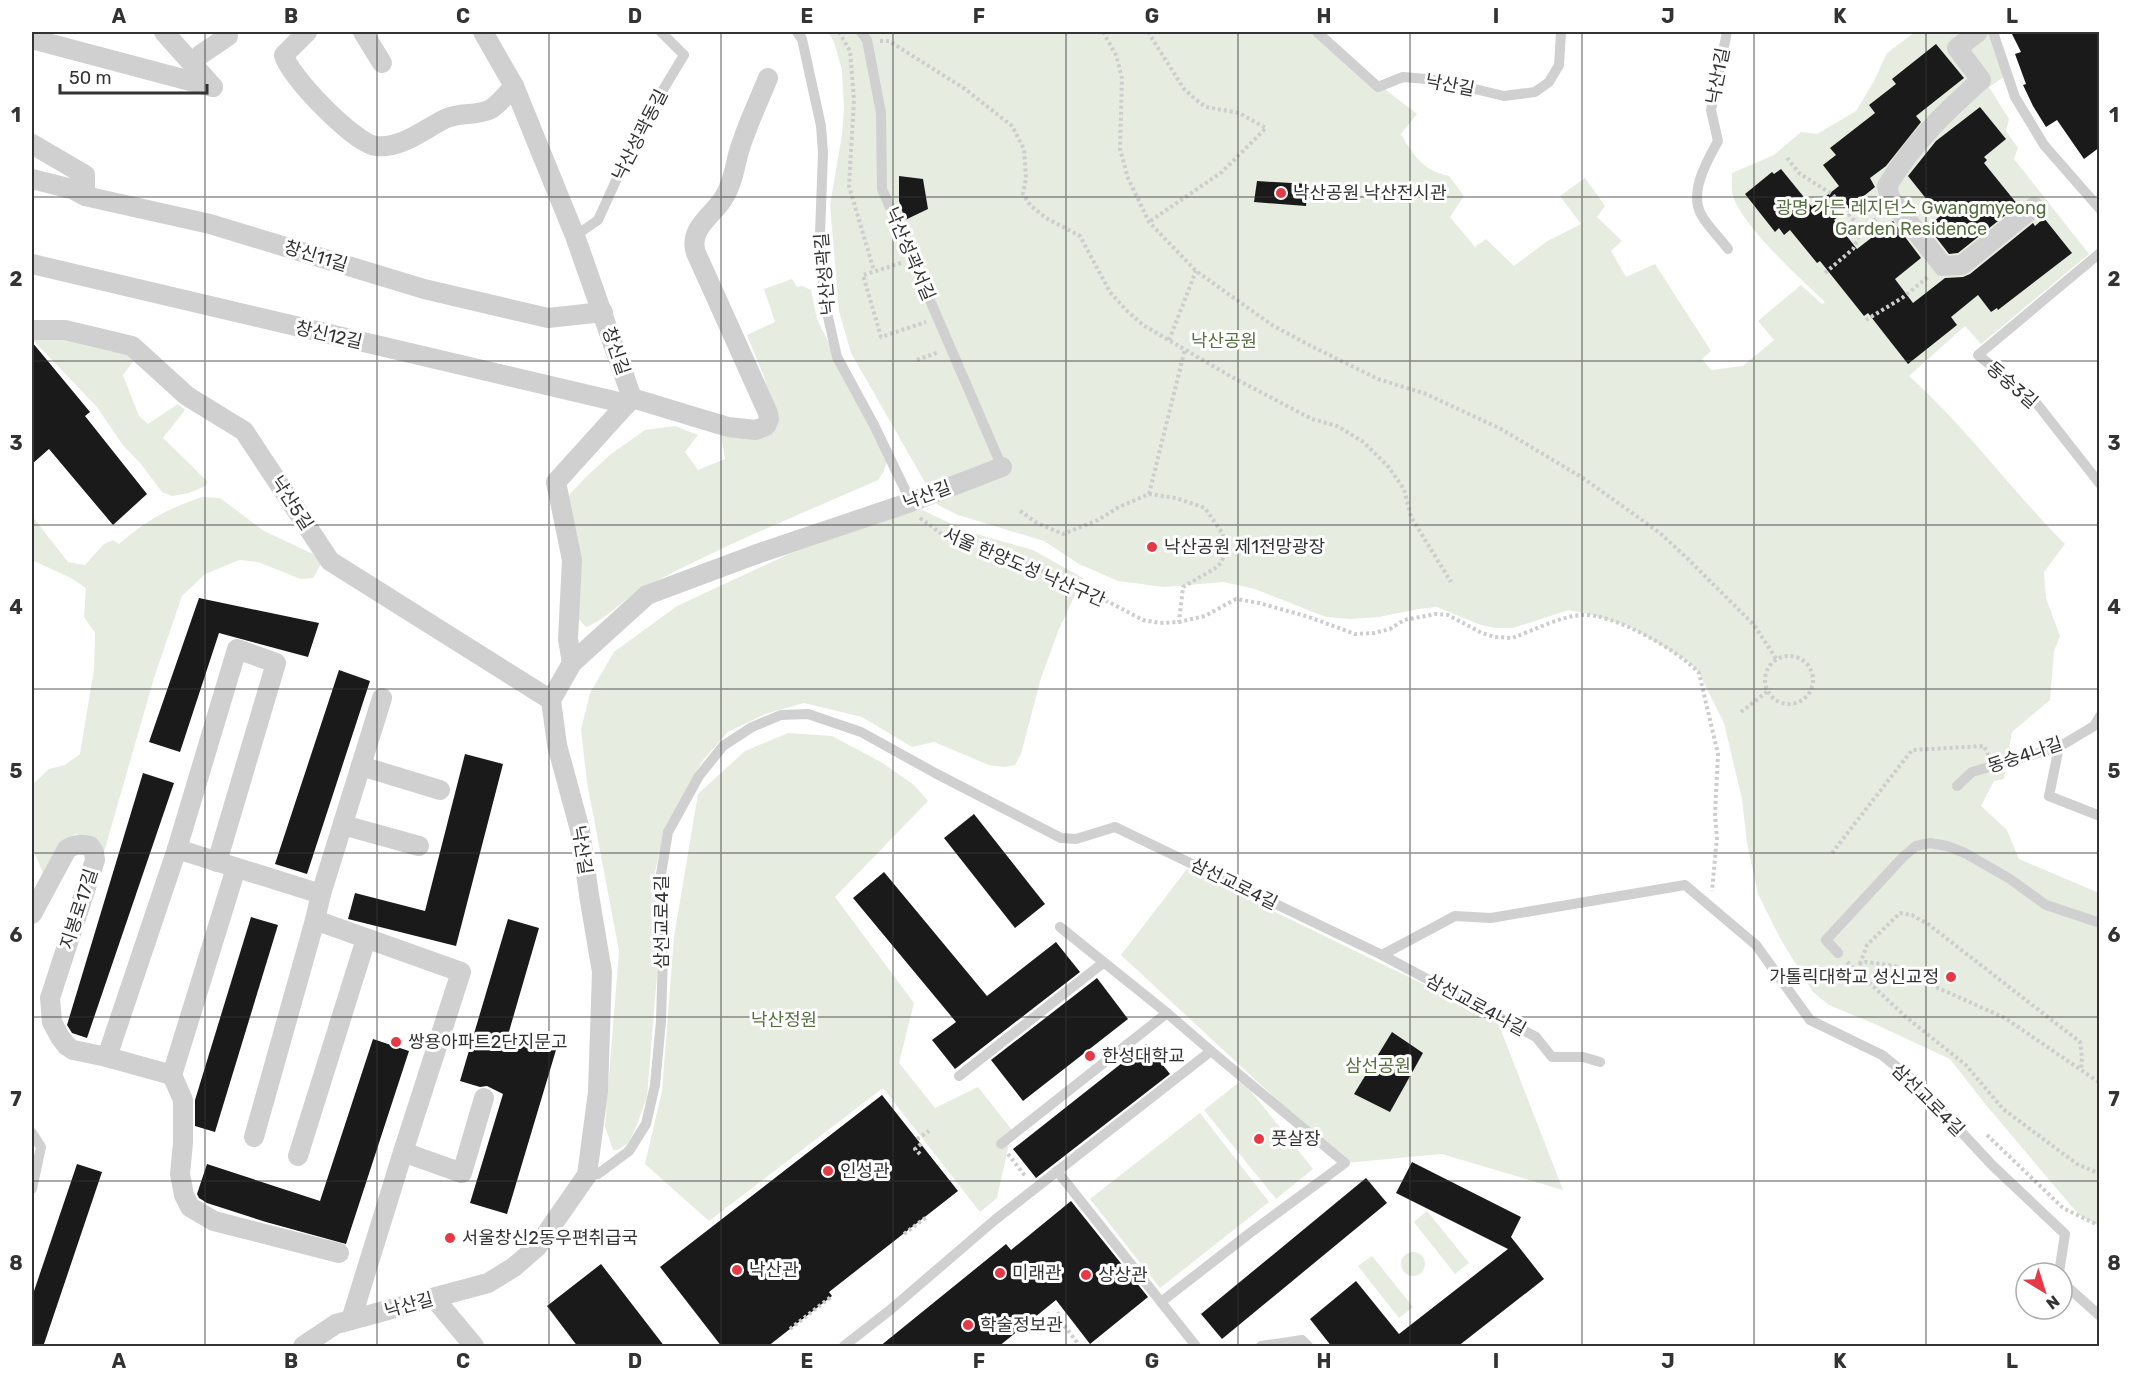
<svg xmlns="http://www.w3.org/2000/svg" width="2131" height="1378" font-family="Rubik,'Noto Sans KR',sans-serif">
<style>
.green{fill:#e6ecdf}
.building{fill:#1a1a1a}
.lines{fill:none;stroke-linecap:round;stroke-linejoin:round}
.path{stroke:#cdcdcd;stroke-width:4;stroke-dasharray:3 3;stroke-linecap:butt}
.service{stroke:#d0d0d0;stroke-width:10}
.minor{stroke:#d0d0d0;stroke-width:20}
.grid{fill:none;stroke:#333;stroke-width:1.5;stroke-opacity:0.55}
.poi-dot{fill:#e63946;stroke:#fff;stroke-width:2}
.labels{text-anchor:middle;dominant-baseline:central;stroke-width:6;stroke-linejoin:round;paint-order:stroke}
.street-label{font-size:18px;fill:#333;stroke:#fff}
.poi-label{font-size:18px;fill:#333;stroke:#fff;text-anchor:start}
.park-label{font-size:18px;fill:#56703f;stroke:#fff}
.neatline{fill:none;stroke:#333;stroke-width:2}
.grid-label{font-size:20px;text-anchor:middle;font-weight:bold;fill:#333}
</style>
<rect width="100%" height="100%" fill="#fff"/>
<g class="green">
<path d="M 828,32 L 1316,32 L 1347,60 L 1417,114 L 1401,134 C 1413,155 1423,171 1449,176 L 1464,196 L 1450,217 L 1475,247 L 1486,239 L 1514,266 L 1546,242 L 1581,224 L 1560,196 L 1585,178 L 1605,206 L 1597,217 L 1622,241 L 1611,251 L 1626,277 L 1655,264 L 1711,351 L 1702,359 L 1711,370 L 1743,366 L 1774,340 L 1758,321 L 1801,285 L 1822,304 L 1825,302 C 1801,279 1743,227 1733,196 C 1731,190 1732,180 1732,173 L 1774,155 L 1801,132 L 1817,134 L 1856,111 L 1874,81 L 1887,53 L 1915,32 L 1993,32 L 2007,75 L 1989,87 L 2009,119 L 2006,131 L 2018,148 L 2014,159 L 2089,254 L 1981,344 L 1965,326 L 1909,376 C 1966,427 2011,490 2065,544 L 2044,572 L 2046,598 L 2060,636 L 2054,651 L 2050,700 L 2012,732 L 2004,779 L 1994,781 L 1981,806 L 2007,830 L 2019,859 L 2099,893 L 2099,1226 L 2079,1215 L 1986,1105 L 1950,1059 L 1877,1025 L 1829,1005 L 1813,992 L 1781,940 L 1758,894 L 1747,843 L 1742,799 L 1724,723 L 1699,673 L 1690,663 L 1673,652 L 1628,626 L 1593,615 L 1569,610 L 1513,628 L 1495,628 L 1481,625 L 1437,607 L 1418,609 L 1379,617 L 1350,619 L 1326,617 L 1255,589 L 1224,582 L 1164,587 L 1118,581 L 1079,564 L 1044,541 L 958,515 L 938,505 L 851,353 L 839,311 L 830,205 L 842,135 L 844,108 L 842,70 L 834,42 Z"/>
<path d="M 792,279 L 797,287 L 802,286 L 811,290 L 817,319 L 887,461 L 884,471 L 878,480 C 801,514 721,546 647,586 C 625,597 609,618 586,627 L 574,614 L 566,507 L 570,494 L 586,477 L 611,454 L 645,430 L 675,426 L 698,435 L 685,452 L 698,470 L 725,459 L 721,436 L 755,439 L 774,433 L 777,417 L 763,374 L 747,335 L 775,322 L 764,289 Z"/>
<path d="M 32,326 L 123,350 L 134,360 L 123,375 L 139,416 L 148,424 L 178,404 L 185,410 L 163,438 L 207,481 L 206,486 L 189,493 L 172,496 L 162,492 L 141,464 L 122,444 L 97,407 L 32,339 Z"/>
<path d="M 202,497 L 220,498 L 264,531 L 313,554 L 321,564 L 313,578 L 301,579 L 258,562 L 239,560 L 205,574 L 182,596 L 154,678 L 104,852 L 92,839 L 76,834 L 61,841 L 43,873 L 32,847 L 32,785 L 49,769 L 65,765 L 80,754 L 94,669 L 95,633 L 84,617 L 86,588 L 71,578 L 32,560 L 32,516 L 68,562 L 85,565 L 104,544 L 113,540 L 119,544 C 148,519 166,510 202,497 Z"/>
<path d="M 920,509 L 969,532 L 1033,550 L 1083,578 L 1059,629 L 1041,678 L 1021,754 L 1015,765 L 1004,767 L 989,765 L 934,742 L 912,747 L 862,717 L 804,703 L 765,714 L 728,732 L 703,760 L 665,827 L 655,872 L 659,951 L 647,1097 L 635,1130 L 628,1143 L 618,1150 L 613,1150 L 605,1126 L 619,951 L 587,782 L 581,730 L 590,693 L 614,652 L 677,606 L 789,554 Z"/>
<path d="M 788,733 L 832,736 L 881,762 L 914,785 L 928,801 L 835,897 L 914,1003 L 899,1063 L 935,1108 L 978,1087 L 1012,1130 L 997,1198 L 980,1212 L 883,1088 L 709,1221 L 645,1164 L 662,1091 L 674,937 L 698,794 L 745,751 Z"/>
<path d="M 1187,869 L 1497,1020 L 1563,1190 L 1442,1154 L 1345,1163 L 1121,955 Z"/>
<path d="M 1242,1080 L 1313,1169 L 1276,1199 L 1204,1110 Z"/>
<path d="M 1200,1113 L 1269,1202 L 1160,1288 L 1090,1199 Z"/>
<path d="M 1427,1211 L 1469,1263 L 1455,1274 L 1414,1222 Z"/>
<circle cx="1413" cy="1264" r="12"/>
<path d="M 1372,1256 L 1413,1307 L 1399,1318 L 1358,1266 Z"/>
</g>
<g class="building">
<path d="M 2011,32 L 2100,32 L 2100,147 L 2084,159 L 2057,120 L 2046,127 L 2033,106 L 2023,85 L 2026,84 L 2015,54 L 2021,52 Z"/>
<path d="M 1936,44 L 1964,78 L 1916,116 L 1921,122 L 1886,166 L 1870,178 L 1875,187 L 1834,220 L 1857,249 L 1893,221 L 1921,258 L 1895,279 L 1913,303 L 1945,278 L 1963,277 L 1970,274 L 2033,223 L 2035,226 L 2044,218 L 2072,253 L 1998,310 L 1997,308 L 1991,312 L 1978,295 L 1951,317 L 1957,325 L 1908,364 L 1868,313 L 1864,316 L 1820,261 L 1817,263 L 1790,230 L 1784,235 L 1779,228 L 1775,232 L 1745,194 L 1772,172 L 1774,174 L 1781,169 L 1812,207 L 1839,186 L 1823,165 L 1836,155 L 1830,148 L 1875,113 L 1869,105 L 1896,84 L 1892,79 Z"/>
<path d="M 1980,107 L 2006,139 L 1984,157 L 1987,160 L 1984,163 L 2018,205 L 1958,253 L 1949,254 L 1928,227 L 1940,216 L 1908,176 L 1936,141 Z"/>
<path d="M 899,176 L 923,179 L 928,209 L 905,220 L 899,201 Z"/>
<path d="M 1257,181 L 1308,184 L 1306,206 L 1254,202 Z"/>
<path d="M 32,342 L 90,412 L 85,416 L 147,494 L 113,525 L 49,449 L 32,464 Z"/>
<path d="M 199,598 L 319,623 L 308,657 L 219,633 L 180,752 L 149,742 Z"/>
<path d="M 339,670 L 370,681 L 307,874 L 275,864 Z"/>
<path d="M 465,754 L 503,764 L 456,946 L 348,919 L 355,893 L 425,911 Z"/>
<path d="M 143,773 L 174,783 L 87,1038 L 72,1033 L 67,1025 Z"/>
<path d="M 974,814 L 1045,904 L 1015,928 L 944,838 Z"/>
<path d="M 884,872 L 987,996 L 1056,942 L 1080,972 L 955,1069 L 932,1040 L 956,1022 L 853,898 Z"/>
<path d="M 251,917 L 278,925 L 215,1132 L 195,1126 L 195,1100 Z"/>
<path d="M 508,919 L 539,928 L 508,1035 L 556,1050 L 507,1214 L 470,1203 L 503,1094 L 487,1086 L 480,1087 L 460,1081 Z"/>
<path d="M 1097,978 L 1128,1019 L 1023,1101 L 991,1060 Z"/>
<path d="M 1392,1032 L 1423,1053 L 1390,1112 L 1354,1094 Z"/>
<path d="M 373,1039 L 409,1051 L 346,1244 L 266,1222 L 207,1203 L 199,1198 L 197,1194 L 207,1164 L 320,1201 Z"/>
<path d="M 1146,1044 L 1170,1074 L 1036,1178 L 1013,1149 Z"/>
<path d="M 882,1095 L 958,1191 L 829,1292 L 832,1296 L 767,1347 L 722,1347 L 660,1267 Z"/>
<path d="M 1412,1162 L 1521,1217 L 1511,1237 L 1544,1279 L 1457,1347 L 1332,1347 L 1310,1319 L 1356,1281 L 1399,1334 L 1508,1249 L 1396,1193 Z"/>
<path d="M 77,1164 L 102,1172 L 43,1347 L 32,1347 L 32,1297 Z"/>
<path d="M 1366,1178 L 1387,1203 L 1222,1339 L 1201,1314 Z"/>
<path d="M 1071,1201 L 1148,1297 L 1090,1344 L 1056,1300 L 998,1347 L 879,1347 L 1006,1244 L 1011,1250 Z"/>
<path d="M 601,1264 L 665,1347 L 578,1347 L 547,1306 Z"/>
</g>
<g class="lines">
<g class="path">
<path d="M 839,32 L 850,51 L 854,100 L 849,186 L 874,271"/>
<path d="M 1103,32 L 1116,55 L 1122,78 L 1120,149 L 1128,178 L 1149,222 L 1196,271 L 1272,325 L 1309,345 L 1378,379 L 1426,394 L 1501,429 L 1583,478 L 1660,533 L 1688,559 L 1754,625 L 1777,660"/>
<path d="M 1148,32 L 1184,89 L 1195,99 L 1206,107 L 1239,113 L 1266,128 L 1222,172 L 1149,222"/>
<path d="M 880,41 L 889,41 L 965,89 L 1012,126 L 1024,149 L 1026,178 L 1023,194 L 1030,205 L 1046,218 L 1080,236 L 1110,292 L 1126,310 L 1143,325 L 1230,376 L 1312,419 L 1337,426 L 1362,441 L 1387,465 L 1404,489 L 1411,517 L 1451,582"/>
<path d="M 1787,158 L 1800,174 L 1832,194 L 1862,230 L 1880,216"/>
<path d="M 901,263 L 863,275 L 881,337 L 926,322"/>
<path d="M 1825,273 L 1853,249 L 1862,230"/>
<path d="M 1866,320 L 1902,298 L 1928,277"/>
<path d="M 1169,340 L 1196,271"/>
<path d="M 917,360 L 939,352"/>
<path d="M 1149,494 L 1185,349"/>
<path d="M 1020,511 L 1037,523 L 1063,534 L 1098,520 L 1119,507 L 1149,494 L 1176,498 L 1205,508 L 1223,534 L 1225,553 L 1221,563 L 1214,569 L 1183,587 L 1179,622"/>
<path d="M 920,518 L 943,535 L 1028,564 L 1105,600 L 1143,620 L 1160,623 L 1179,622 L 1205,616 L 1236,599 L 1259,603 L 1309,617 L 1355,634 L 1374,633 L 1390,629 L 1404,620 L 1436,614 L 1448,615 L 1482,633 L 1495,637 L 1512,638 C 1532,631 1561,616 1582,615 C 1613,613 1678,650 1699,673 L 1718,754 L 1715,814 L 1717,837 L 1712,891"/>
<circle cx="1789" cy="680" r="24"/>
<path d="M 1741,712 L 1768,691"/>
<path d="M 1832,853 L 1912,750 L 1984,746 L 1988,755"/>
<path d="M 1847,962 L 1906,1017 L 1966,1065 L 2003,1109 L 2077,1164 L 2100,1174"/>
<path d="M 1860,964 L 1867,945 L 1900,913 L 1912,915 L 1928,924 L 2080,1042 L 2082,1058 L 2081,1069"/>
<path d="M 1856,970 L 1860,964 L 1866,962 L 1895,966 L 1909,978 L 1927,983 L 2005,1018 L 2100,1083"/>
<path d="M 1987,1135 L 2063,1208 L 2100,1226"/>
<path d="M 917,1139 L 929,1131"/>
<path d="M 920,1154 L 915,1149 L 921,1144"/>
<path d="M 1008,1154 L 1026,1177"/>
<path d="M 904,1234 L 928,1216"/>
<path d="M 1060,1313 L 1056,1315 L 1080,1346"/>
<path d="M 790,1329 L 832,1296"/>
</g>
<g class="service">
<path d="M 797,32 L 802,39 L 821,126 L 823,153 L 820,234 L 824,299 L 837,357 L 874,425 L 911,502"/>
<path d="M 861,32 L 867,40 L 881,113 L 882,189 L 1002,467"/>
<path d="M 1317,32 L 1378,87 L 1403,77 L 1437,80 L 1504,96 L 1535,92 L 1549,82 L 1559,65 L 1561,32"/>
<path d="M 1727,32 L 1711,110 L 1718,141 C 1707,161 1688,193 1702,216 C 1709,228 1720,238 1728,249"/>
<path d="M 1993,32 L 2015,97 L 2044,145 L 2100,209"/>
<path d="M 575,236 L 598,220 L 640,128 L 684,55 L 661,32"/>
<path d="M 2100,253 L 1978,355 L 2034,400 L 2100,484"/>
<path d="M 2059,747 L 2049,796 L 2100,816"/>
<path d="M 1957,786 L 1972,772 L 2059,747 L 2094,726 L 2100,716"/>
<path d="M 1060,927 L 1167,1013"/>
<path d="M 1838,953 L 1826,940 L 1903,857 L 1916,846 L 1930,843 L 1947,846 L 1965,853 L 2010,879 L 2046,905 L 2100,923"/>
<path d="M 1382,955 L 1455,916 L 1491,918 L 1685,885 L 1756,945 L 1810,1020 L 1882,1055 L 1913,1080 L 1992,1165 L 2065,1234 L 2059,1273"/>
<path d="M 959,1076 L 1103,963"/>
<path d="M 32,1133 L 41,1147 L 32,1189"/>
<path d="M 1057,1171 L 1161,1302 L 1250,1233 L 1345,1163 L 1211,1051"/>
<path d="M 587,1175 L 598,1174 L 629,1151 L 646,1124 L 655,1085 L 661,1021 L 664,921 L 660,880 L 668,832 L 699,776 L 723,746 L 752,727 L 781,715 L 808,714 L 861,732 L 935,773 L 1061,838 L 1076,839 L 1115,827 L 1382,955 L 1536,1037 L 1552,1057 L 1583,1057 L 1600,1062"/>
<path d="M 2062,1282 L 2100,1316"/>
<path d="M 1161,1302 L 1196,1346"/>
<path d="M 844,1346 L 890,1310 L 996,1219 L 1211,1051 L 1167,1013 L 1001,1144"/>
<path d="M 1261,1346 L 1302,1340 L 1308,1346"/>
</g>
<g class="minor">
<path d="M 164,32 L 213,87"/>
<path d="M 307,32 L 284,55 C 288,75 355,144 376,146 C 402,149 425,128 447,118 C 461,112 478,116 491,109 C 500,103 507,94 514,86"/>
<path d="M 363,32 L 382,63"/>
<path d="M 483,32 L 514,86 L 575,236 L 632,398 L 556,482 L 572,560 L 568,639 L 572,663"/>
<path d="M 1978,32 L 1957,48 L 1981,80 C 1943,114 1914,142 1887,186 L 1890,198 L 1943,266 L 1962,265 L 2034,207"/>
<path d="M 32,39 L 213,87"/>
<path d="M 200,55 L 228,36 L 224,32"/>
<path d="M 32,144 L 85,175 L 85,196"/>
<path d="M 32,179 L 72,189 L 85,196 L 210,224 L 424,289 L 548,318 L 603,312"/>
<path d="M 32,264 L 627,404"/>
<path d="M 32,330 L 65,330 L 132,346 L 187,396 L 244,431 L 330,561 L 551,700"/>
<path d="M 632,398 L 728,427 L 756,430 L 766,426 L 769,419 L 768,413 L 696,253 C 688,229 712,216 723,199 C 732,185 734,171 738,155 C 745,129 758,103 768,78"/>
<path d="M 382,698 L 321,894 L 315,920 L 461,972 L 403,1152"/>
<path d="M 361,766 L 440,790"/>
<path d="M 343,825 L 419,846"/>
<path d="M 177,849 L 237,649 L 276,663 L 217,862"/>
<path d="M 32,914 L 67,849 C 75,844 81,844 90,846 L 94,852 L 95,860 L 50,998 L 52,1022 L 60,1037 L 67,1046 L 73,1050 L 107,1057 L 177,849 L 321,894"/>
<path d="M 107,1057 L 172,1075 L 236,868"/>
<path d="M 172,1075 L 183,1100 L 183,1143 L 180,1174 L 184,1195 L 190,1207 L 214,1221 L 339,1253"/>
<path d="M 254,1137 L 315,920"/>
<path d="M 298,1156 L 366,939"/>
<path d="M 434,1298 L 474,1346"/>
<path d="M 351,1320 L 403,1152 L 462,1173 L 484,1098"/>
<path d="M 303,1346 L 336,1324 L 488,1283 L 514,1267 L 537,1247 L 587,1175 L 598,1092 L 602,972 L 589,895 L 580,830 L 557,745 L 551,700 L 572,663 L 647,595 L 754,555 L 911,502 L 1002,467"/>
</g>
</g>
<path class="grid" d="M 205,32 L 205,1346M 377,32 L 377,1346M 549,32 L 549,1346M 721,32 L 721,1346M 893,32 L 893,1346M 1066,32 L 1066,1346M 1238,32 L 1238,1346M 1410,32 L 1410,1346M 1582,32 L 1582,1346M 1754,32 L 1754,1346M 1926,32 L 1926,1346M 32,197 L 2100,197M 32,361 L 2100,361M 32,525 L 2100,525M 32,689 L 2100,689M 32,853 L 2100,853M 32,1017 L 2100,1017M 32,1181 L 2100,1181"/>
<g class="poi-dot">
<circle cx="1281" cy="193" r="6"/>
<circle cx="1152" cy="547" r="6"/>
<circle cx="1951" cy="977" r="6"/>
<circle cx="396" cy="1042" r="6"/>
<circle cx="1090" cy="1056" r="6"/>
<circle cx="1259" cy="1139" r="6"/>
<circle cx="828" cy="1171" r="6"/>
<circle cx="450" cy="1238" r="6"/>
<circle cx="737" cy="1270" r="6"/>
<circle cx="1000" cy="1273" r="6"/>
<circle cx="1086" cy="1275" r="6"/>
<circle cx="968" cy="1325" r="6"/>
</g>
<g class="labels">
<g class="street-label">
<text transform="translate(1718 76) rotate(-79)">낙산1길</text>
<text transform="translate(1450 85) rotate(11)">낙산길</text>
<text transform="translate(640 135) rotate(-63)">낙산성곽동길</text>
<text transform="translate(910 254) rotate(67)">낙산성곽서길</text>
<text transform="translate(316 256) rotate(17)">창신11길</text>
<text transform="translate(825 274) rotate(-95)">낙산성곽길</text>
<text transform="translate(329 335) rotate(13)">창신12길</text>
<text transform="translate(616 351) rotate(71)">창신길</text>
<text transform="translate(2012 385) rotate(41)">동숭3길</text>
<text transform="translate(927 495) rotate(-20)">낙산길</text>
<text transform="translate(292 503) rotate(57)">낙산5길</text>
<text transform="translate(1024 567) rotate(23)">서울 한양도성 낙산구간</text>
<text transform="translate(2025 755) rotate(-18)">동숭4나길</text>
<text transform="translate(582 850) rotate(81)">낙산길</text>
<text transform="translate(1234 884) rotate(26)">삼선교로4길</text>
<text transform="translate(79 909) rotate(-72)">지봉로17길</text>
<text transform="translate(662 922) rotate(-90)">삼선교로4길</text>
<text transform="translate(1476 1005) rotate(28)">삼선교로4나길</text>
<text transform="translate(1928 1100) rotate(45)">삼선교로4길</text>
<text transform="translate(409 1305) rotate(-15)">낙산길</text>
</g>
<g class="poi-label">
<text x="1293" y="193">낙산공원 낙산전시관</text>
<text x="1164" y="547">낙산공원 제1전망광장</text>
<text x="1939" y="977" text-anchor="end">가톨릭대학교 성신교정</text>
<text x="408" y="1042">쌍용아파트2단지문고</text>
<text x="1102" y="1056">한성대학교</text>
<text x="1271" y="1139">풋살장</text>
<text x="840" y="1171">인성관</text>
<text x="462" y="1238">서울창신2동우편취급국</text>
<text x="749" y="1270">낙산관</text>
<text x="1012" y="1273">미래관</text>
<text x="1098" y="1275">상상관</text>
<text x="980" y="1325">학술정보관</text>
</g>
<g class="park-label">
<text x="1911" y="208">광명 가든 레지던스 Gwangmyeong<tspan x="1911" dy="21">Garden Residence</tspan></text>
<text x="1224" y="341">낙산공원</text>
<text x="784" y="1020">낙산정원</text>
<text x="1378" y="1066">삼선공원</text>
</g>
</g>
<rect width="2131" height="1378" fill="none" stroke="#ffffff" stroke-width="66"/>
<g transform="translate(2044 1291) rotate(142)"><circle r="28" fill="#ffffff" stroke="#adadad" stroke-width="1.5"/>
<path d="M0-4.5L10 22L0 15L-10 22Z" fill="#e63946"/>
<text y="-9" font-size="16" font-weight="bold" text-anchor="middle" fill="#333333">N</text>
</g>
<path d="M60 84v9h147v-9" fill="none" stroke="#333333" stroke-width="3"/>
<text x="69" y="84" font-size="18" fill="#333333" stroke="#ffffff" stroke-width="4.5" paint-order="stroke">50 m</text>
<rect x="33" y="33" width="2065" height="1312" class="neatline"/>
<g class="grid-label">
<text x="119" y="23">A</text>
<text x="291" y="23">B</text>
<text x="463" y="23">C</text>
<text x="635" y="23">D</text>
<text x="807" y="23">E</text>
<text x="979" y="23">F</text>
<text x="1152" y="23">G</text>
<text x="1324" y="23">H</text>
<text x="1496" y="23">I</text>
<text x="1668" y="23">J</text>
<text x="1840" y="23">K</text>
<text x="2012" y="23">L</text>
<text x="16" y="122">1</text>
<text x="2114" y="122">1</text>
<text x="16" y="286">2</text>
<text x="2114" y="286">2</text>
<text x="16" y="450">3</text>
<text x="2114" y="450">3</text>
<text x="16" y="614">4</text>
<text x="2114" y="614">4</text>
<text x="16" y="778">5</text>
<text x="2114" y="778">5</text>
<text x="16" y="942">6</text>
<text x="2114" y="942">6</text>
<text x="16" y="1106">7</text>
<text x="2114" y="1106">7</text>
<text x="16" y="1270">8</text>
<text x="2114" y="1270">8</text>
<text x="119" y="1368">A</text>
<text x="291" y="1368">B</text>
<text x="463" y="1368">C</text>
<text x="635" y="1368">D</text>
<text x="807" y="1368">E</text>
<text x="979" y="1368">F</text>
<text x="1152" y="1368">G</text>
<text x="1324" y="1368">H</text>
<text x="1496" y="1368">I</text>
<text x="1668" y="1368">J</text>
<text x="1840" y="1368">K</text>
<text x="2012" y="1368">L</text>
</g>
</svg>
